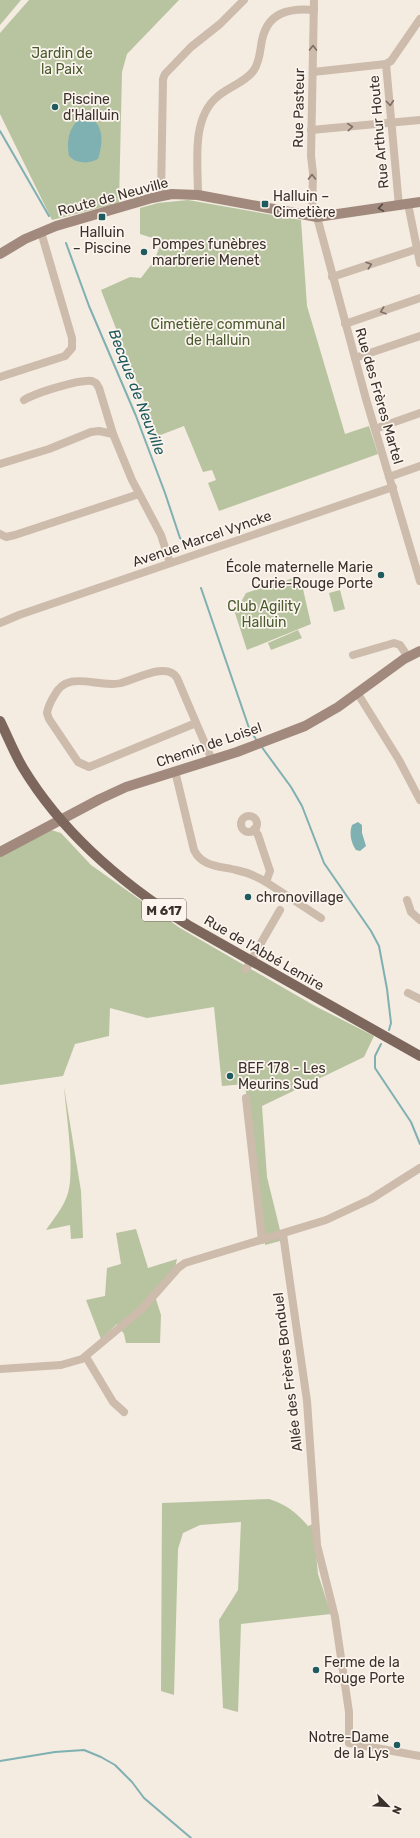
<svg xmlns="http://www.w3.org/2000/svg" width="420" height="1838" font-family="Rubik,sans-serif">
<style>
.green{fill:#b8c4a0}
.water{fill:#7fb0b2}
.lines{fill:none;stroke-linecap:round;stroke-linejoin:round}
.stream{stroke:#7fb0b2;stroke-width:2}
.street{stroke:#cdbbac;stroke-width:8}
.secondary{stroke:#a18a7d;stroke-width:10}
.primary{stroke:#7d675c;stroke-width:10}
.oneway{stroke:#7d6f65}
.oneway2{stroke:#544640}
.poi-dot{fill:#1f5a5e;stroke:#fbf5ee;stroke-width:1.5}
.labels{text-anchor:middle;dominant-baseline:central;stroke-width:3.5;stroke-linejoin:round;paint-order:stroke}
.shield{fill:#fbf5ee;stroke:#756b66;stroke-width:1}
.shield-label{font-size:13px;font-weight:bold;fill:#3b302b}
.park-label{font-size:14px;fill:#4a5a2e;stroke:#fbf5ee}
.poi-label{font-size:14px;fill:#3b302b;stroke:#fbf5ee;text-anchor:start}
.street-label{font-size:14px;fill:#3b302b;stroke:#fbf5ee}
.water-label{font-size:15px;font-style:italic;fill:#1f5a5e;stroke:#fbf5ee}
</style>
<rect width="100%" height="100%" fill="#f4ebe1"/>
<g class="green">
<path d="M 0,0 L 21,0 L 0,25 Z"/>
<path d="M 29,0 L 179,0 L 127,54 L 122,72 L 119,203 L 52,220 L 0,114 L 0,33 Z"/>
<path d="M 188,200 L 301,220 L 307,306 L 345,434 L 369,426 L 378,454 L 219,511 L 208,483 L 216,480 L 212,470 L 203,472 L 184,426 L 158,436 L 101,290 L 130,277 L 141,278 L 154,261 L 162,241 L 140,234 L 140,208 L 158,203 Z"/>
<path d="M 300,576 L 311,624 L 247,650 L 235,613 L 246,593 Z"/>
<path d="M 340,590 L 345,609 L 334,612 L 329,593 Z"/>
<path d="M 298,630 L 302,638 L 271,650 L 268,643 Z"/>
<path d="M 51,830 L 61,833 L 91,865 L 180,928 L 315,1006 L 374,1036 L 364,1057 L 262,1106 L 267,1177 L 280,1230 L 280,1241 L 265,1245 L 245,1084 L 222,1086 L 214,1007 L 147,1018 L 110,1008 L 109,1036 L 75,1044 L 63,1076 L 0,1085 L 0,857 Z"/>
<path d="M 64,1087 L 81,1191 L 83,1238 L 71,1239 L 70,1225 L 46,1230 C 54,1218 64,1207 68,1193 C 75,1170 66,1113 64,1087 Z"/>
<path d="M 136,1229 L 148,1268 L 177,1259 L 175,1268 L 154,1293 L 161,1315 L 160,1343 L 126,1343 L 124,1334 L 117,1324 L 101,1339 L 86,1300 L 105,1296 L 107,1268 L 121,1264 L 116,1233 Z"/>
<path d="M 269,1499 C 287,1505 296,1512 308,1526 L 313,1524 L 318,1574 L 331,1614 L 241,1624 L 238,1712 L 223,1708 L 219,1620 L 238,1590 L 241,1522 L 200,1525 L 183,1533 L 178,1549 L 174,1695 L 161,1691 L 162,1503 Z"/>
</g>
<g class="water">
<path d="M 87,116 C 105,124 103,143 98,159 C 88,164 77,164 69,156 C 66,141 69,121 87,116 Z"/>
<path d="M 358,822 L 362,825 L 362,833 L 366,846 L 360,851 L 356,850 C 351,843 349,833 352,825 Z"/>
</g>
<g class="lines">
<g class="stream">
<path d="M 0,131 L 49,216"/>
<path d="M 66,243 L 89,306 L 136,416 L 165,493 L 180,538 L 188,547"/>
<path d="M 201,588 L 249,728 L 257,741"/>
<path d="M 261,746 L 291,787 L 302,806 L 324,863 L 371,931 L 379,946 L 387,989 L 391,1023 L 389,1030"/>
<path d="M 381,1044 L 375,1056 L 375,1068 L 411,1122 L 420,1144"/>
<path d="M 0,1761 L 55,1752 L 84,1750 L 101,1757 L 115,1765 L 132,1782 L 144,1798 L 191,1838"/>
</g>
<g class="street">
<path d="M 386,64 L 399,206"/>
<path d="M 386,64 L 391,61 L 420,19"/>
<path d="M 313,72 L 386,64"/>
<path d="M 311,130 L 420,120"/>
<path d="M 198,195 C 198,164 191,119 217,97 C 228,87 246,82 254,70 C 260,61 260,50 262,40 C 268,12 289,8 314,10"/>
<path d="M 161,196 L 163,79 L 165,74 L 191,47 L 220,24 L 244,0"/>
<path d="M 408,204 L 420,263"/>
<path d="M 312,216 L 313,173 L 311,156 L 314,0"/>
<path d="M 317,217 L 366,399 L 420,581"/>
<path d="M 332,277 L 417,249"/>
<path d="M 345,324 L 420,298"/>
<path d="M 355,358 L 420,336"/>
<path d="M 0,377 L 65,356 L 72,348 L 72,338 L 41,232"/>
<path d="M 24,400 C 35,393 80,379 92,381 L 96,383 L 99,388 L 113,434"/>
<path d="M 375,429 L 420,413"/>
<path d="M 0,464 L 49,449 L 91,432 L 99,431 L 113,434 L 132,480 L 161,535 L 170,563"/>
<path d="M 389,477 L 420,466"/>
<path d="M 0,534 L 6,537 L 15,535 L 139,494"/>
<path d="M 0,623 L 19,615 L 393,487"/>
<path d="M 353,655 L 394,643 L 400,645 L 408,657"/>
<path d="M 358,694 L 399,760 L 420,800"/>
<path d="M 196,723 L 89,767 L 78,762 L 49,719 L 47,713 C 48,707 51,701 54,696 C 68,668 98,689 121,683 C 135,680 167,661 177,678 L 212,760"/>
<path d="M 175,771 L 194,850 C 202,867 220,866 236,870 C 246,872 256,876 266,882"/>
<circle cx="249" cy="824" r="8"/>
<path d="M 254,829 L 258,835 L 270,871 L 266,882 L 321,918"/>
<path d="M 407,900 L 411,912 L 420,920"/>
<path d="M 246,969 L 280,910"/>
<path d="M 408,993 L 420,999"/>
<path d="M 246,1098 L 262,1240"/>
<path d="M 283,1234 L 307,1401 L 317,1545 L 335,1617 L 349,1712 L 349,1743 L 420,1756"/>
<path d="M 86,1357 L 113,1402 L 124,1412"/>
<path d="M 0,1369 L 61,1365 L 82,1359 L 142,1309 L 178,1268 L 185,1263 L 326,1220 L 371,1199 L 420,1168"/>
</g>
<g class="secondary">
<path d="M 0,254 L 25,239 L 56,226 L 152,198 L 172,194 L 198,195 L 317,217 L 420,202"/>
<path d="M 0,852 L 100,799 L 126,787 L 237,752 L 305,726 L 338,707 L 404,659 L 420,651"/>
</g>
<path class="primary" d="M 0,721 C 8,737 14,753 23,768 C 63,834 122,884 188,925 L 420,1056"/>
</g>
<defs><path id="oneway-chevron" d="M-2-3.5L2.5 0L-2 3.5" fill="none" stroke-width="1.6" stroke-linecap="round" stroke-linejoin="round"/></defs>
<g class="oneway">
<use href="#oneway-chevron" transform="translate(313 48) rotate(-89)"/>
<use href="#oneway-chevron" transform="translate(390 103) rotate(85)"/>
<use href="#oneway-chevron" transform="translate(350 127) rotate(-5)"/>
<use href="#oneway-chevron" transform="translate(312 177) rotate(-90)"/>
<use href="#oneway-chevron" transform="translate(369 265) rotate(-18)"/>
<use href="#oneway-chevron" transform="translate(383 311) rotate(161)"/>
</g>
<use class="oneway2" href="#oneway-chevron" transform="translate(381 208) rotate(171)"/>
<g class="poi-dot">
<circle cx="55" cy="107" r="4"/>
<rect x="261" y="200" width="8" height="8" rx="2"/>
<rect x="98" y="213" width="8" height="8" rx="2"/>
<circle cx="144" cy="252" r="4"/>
<circle cx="381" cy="575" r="4"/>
<circle cx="248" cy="897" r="4"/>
<circle cx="230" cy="1076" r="4"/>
<circle cx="316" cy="1670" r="4"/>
<circle cx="397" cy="1745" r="4"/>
</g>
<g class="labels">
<rect class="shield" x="142" y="899" width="44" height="22" rx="3"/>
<g class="shield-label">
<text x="164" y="910">M 617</text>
</g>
<g class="park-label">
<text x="62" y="53">Jardin de<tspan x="62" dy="16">la Paix</tspan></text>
<text x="218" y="324">Cimetière communal<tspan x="218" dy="16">de Halluin</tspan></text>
<text x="264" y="606">Club Agility<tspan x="264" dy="16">Halluin</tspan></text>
</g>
<g class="poi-label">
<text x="63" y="99">Piscine<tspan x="63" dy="16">d'Halluin</tspan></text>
<text x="273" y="196">Halluin –<tspan x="273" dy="16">Cimetière</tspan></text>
<text x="102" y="232" text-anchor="middle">Halluin<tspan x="102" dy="16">– Piscine</tspan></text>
<text x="152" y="244">Pompes funèbres<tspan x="152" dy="16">marbrerie Menet</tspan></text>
<text x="373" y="567" text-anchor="end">École maternelle Marie<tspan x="373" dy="16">Curie-Rouge Porte</tspan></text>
<text x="256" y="897">chronovillage</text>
<text x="238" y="1068">BEF 178 - Les<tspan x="238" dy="16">Meurins Sud</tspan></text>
<text x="324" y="1662">Ferme de la<tspan x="324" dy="16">Rouge Porte</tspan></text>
<text x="389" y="1737" text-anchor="end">Notre-Dame<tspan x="389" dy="16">de la Lys</tspan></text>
</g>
<g class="street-label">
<text transform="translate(299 108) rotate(-89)">Rue Pasteur</text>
<text transform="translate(379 132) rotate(-95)">Rue Arthur Houte</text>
<text transform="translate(113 197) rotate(-15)">Route de Neuville</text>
<text transform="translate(379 396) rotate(74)">Rue des Frères Martel</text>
<text transform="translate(202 539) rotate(-19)">Avenue Marcel Vyncke</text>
<text transform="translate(209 745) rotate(-19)">Chemin de Loisel</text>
<text transform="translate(264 953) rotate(30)">Rue de l'Abbé Lemire</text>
<text transform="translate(288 1372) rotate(-97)">Allée des Frères Bonduel</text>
</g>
<g class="water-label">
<text transform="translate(137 392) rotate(69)">Becque de Neuville</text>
</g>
</g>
<g transform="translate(388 1806) rotate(114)" stroke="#fbf5ee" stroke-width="3" paint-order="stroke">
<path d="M0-3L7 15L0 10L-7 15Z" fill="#3b302b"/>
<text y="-6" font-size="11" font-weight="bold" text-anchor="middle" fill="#3b302b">N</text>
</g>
</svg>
